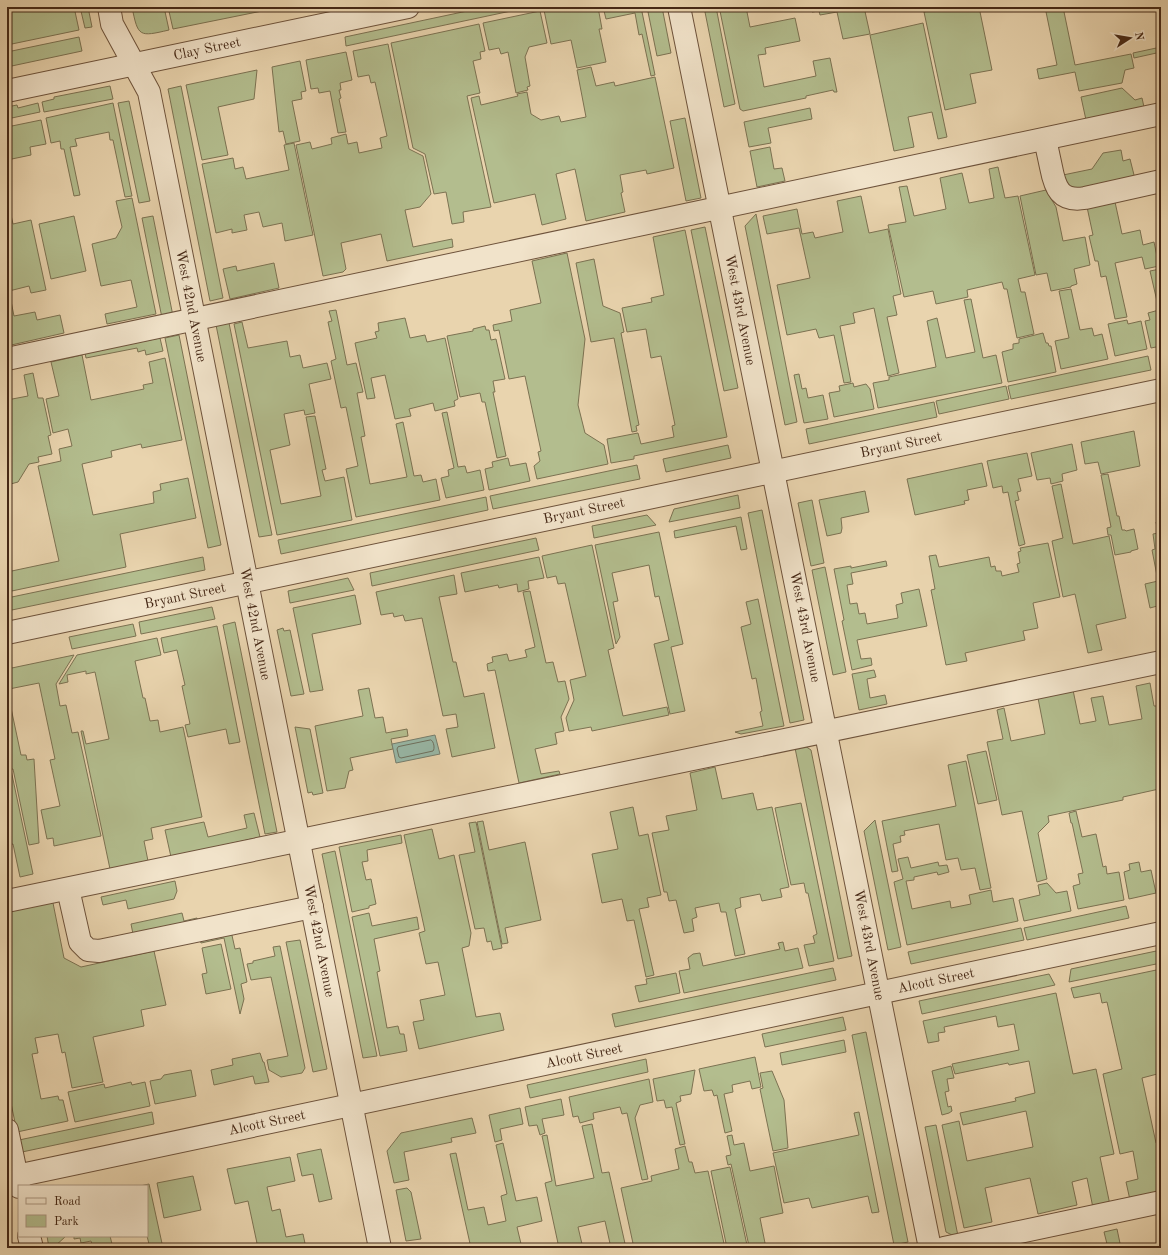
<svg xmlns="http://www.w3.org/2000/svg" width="1168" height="1255" font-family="'Old Standard TT',serif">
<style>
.green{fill:#b3bd8e;stroke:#7c7252}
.water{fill:#98b8a7;stroke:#777e6d}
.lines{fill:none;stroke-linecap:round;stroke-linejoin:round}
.shore{stroke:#6e705e;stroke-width:1}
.minor-casing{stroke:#6e533c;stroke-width:24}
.minor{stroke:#f1e3ca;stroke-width:22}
.labels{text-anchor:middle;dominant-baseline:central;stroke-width:3;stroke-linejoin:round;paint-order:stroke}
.street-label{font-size:14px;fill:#452816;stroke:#f1e3ca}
</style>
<rect width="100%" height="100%" fill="#e9d4ae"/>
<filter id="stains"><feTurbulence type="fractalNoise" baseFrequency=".005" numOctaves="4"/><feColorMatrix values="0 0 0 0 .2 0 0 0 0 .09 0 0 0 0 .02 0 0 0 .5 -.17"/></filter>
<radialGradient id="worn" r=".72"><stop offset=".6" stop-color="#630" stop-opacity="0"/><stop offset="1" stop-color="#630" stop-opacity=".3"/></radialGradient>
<g class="green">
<path d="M 7,7 L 74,7 L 79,30 L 7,45 Z"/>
<path d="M 80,7 L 88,7 L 92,27 L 85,28 Z"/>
<path d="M 132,7 L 164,7 L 169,30 C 139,37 138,37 132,7 Z"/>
<path d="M 168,7 L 282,7 L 173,29 Z"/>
<path d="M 486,7 L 530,7 L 346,46 L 345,37 Z"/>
<path d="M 559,7 L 598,7 L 602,29 L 599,29 L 606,62 L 577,68 L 571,40 L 551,44 L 544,10 Z"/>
<path d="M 603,7 L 641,7 L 655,75 L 651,76 L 642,34 L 639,35 L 635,13 L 606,19 Z"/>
<path d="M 647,7 L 662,7 L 671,53 L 657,56 Z"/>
<path d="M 704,7 L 716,7 L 735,104 L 724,107 Z"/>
<path d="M 738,7 L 746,7 L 750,27 L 795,18 L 800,41 L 765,48 L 766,54 L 758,55 L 764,87 L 816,76 L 813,61 L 830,58 L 837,92 L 834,92 L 833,90 L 806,96 L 806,98 L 743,111 L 740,109 L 720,11 Z"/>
<path d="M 811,7 L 864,7 L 870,34 L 843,39 L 837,12 L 820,15 L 819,11 L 812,12 Z"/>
<path d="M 945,7 L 979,7 L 992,70 L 970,74 L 976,103 L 945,110 L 924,12 Z"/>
<path d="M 1045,7 L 1063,7 L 1075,65 L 1131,54 L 1134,68 L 1125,70 L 1122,83 L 1079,91 L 1075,72 L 1039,79 L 1037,69 L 1057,65 Z"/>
<path d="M 540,11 L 547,43 L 529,47 L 525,57 L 530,86 L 527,87 L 528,90 L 516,93 L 508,52 L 501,54 L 499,48 L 489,50 L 483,23 Z"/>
<path d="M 923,23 L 947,137 L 938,139 L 932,112 L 908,117 L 914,147 L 894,151 L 870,35 Z"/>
<path d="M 479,24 L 485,51 L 480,52 L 481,59 L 473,61 L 480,93 L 467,96 L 491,207 L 463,212 L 464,222 L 452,224 L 446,192 L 434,194 L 425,154 L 413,148 L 391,43 Z"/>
<path d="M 79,37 L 82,51 L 7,67 L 7,52 Z"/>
<path d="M 388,44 L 409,149 L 423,156 L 431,194 L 420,207 L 405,210 L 413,247 L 452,239 L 453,247 L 387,261 L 381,234 L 341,243 L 346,269 L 343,272 L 323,276 L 296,145 L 310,142 L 312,149 L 332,144 L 331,138 L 346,134 L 348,144 L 357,142 L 359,153 L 382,148 L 380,138 L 387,136 L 375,82 L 371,83 L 369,75 L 358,77 L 353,51 Z"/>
<path d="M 1161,47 L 1161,52 L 1134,58 L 1133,53 Z"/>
<path d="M 346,52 L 352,80 L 340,83 L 341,90 L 339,90 L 341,98 L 339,99 L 346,132 L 338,133 L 330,91 L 319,93 L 318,88 L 311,89 L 306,60 Z"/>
<path d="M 300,61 L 306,91 L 301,92 L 302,99 L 292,101 L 300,141 L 286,144 L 283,131 L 279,132 L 272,67 Z"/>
<path d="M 591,67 L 596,86 L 614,82 L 615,86 L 655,77 L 674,168 L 647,174 L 646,170 L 620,175 L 623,192 L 621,193 L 625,212 L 586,221 L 575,169 L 556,174 L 566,219 L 542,225 L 535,194 L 494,203 L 471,98 L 479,96 L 481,105 L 518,96 L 517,94 L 527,92 L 531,114 L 541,120 L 559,116 L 561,122 L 586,117 L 577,70 Z"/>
<path d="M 257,70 L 254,99 L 218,107 L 228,155 L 202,160 L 186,85 Z"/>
<path d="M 110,86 L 113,99 L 44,112 L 42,102 L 54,99 L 54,97 Z"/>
<path d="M 181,86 L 223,298 L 210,301 L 168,89 Z"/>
<path d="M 1122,88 L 1135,100 L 1142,98 L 1144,107 L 1086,120 L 1081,97 Z"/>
<path d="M 129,101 L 150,201 L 139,203 L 118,103 Z"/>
<path d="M 38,103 L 40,112 L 7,119 L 7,107 L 17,105 L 18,108 Z"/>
<path d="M 113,103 L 132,196 L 125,197 L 113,140 L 110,140 L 109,132 L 75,139 L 77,146 L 70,147 L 80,195 L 74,196 L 64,149 L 61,149 L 60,141 L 51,143 L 46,118 Z"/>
<path d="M 810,108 L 812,119 L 768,128 L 771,143 L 749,147 L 744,122 Z"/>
<path d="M 685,118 L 701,198 L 686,201 L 670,121 Z"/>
<path d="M 41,120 L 46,144 L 30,147 L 31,155 L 7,160 L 7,127 Z"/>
<path d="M 294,143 L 313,235 L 285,241 L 282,223 L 263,227 L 259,212 L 244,215 L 247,230 L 232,233 L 232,229 L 216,233 L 202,164 L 233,158 L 235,169 L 243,167 L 246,179 L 289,170 L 284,145 Z"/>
<path d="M 770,147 L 774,169 L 782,168 L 785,181 L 757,187 L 750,151 Z"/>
<path d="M 1121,150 L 1123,161 L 1130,159 L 1135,179 L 1069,192 L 1063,175 L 1092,169 L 1103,153 Z"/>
<path d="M 998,167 L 1005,198 L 1018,196 L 1035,275 L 1018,279 L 1021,292 L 1025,292 L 1034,334 L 1017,338 L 1007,289 L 1004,289 L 1002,282 L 967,290 L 968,297 L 936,304 L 933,291 L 904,297 L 888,225 L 906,222 L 899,187 L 907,186 L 914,216 L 946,209 L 940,178 L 962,173 L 969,203 L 994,198 L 989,169 Z"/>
<path d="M 1046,190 L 1056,207 L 1063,241 L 1085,237 L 1090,265 L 1074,269 L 1077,284 L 1071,286 L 1071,287 L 1051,291 L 1047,273 L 1036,275 L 1020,196 Z"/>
<path d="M 861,196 L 869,233 L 888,229 L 901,294 L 893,296 L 897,315 L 887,317 L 899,373 L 888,376 L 874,308 L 853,313 L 855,323 L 840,326 L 851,382 L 844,383 L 834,335 L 819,338 L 816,329 L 787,335 L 777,285 L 810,278 L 799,228 L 767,234 L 763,216 L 797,209 L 802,234 L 813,232 L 815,238 L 843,232 L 837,201 Z"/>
<path d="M 7,197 L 13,224 L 31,220 L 46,290 L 31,293 L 29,286 L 9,291 L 14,316 L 35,312 L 37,320 L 60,315 L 64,333 L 7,346 Z"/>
<path d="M 132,198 L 156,314 L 107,324 L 105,314 L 137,307 L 131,280 L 101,286 L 92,244 L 116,238 L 122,227 L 116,201 Z"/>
<path d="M 1115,202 L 1122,234 L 1140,230 L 1143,245 L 1154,242 L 1159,266 L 1145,269 L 1142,257 L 1115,263 L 1127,317 L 1115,319 L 1106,276 L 1101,277 L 1098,261 L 1095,261 L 1089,236 L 1093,235 L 1087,207 Z"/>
<path d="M 756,214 L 797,422 L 785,425 L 745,226 Z"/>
<path d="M 74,216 L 86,271 L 51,279 L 39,224 Z"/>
<path d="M 153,216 L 173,316 L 162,318 L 142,218 Z"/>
<path d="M 705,227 L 738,388 L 724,391 L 691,230 Z"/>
<path d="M 685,230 L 727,437 L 634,456 L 634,459 L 611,463 L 607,439 L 638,433 L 641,444 L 674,437 L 672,426 L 675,425 L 661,356 L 651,358 L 646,329 L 627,332 L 622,308 L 652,302 L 651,298 L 664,295 L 653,237 Z"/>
<path d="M 567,253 L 585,339 L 578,405 L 585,433 L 604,445 L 608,464 L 537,479 L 534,466 L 540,461 L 538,452 L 541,451 L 525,376 L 509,379 L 499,330 L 494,331 L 493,325 L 512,321 L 510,310 L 541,303 L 532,261 Z"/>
<path d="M 594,259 L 603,306 L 620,313 L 624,332 L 621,333 L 639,425 L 636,426 L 637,431 L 632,432 L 614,338 L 591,342 L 576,263 Z"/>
<path d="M 274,263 L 279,288 L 230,299 L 223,269 L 236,266 L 237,271 Z"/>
<path d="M 1160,269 L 1161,346 L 1151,348 L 1145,321 L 1150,320 L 1148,313 L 1159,310 L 1150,271 Z"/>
<path d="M 1071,289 L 1080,330 L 1092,328 L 1094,336 L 1102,334 L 1108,359 L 1061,369 L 1055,341 L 1069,338 L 1059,291 Z"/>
<path d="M 971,299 L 983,358 L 996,355 L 1002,383 L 878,408 L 873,383 L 889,380 L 889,377 L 936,367 L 927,321 L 937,318 L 946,358 L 975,352 L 964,300 Z"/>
<path d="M 336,310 L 347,365 L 356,363 L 363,392 L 357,393 L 365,436 L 361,437 L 370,484 L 407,477 L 396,424 L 403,422 L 414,476 L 421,475 L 423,482 L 436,479 L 440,500 L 356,517 L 346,469 L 358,466 L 346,407 L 341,408 L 331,361 L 336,359 L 328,322 L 332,321 L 329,311 Z"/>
<path d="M 405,318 L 410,338 L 425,335 L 427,342 L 445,338 L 458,399 L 454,401 L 455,406 L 435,411 L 433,403 L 409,409 L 411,416 L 395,419 L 385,375 L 371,378 L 375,398 L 367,399 L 355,343 L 377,338 L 375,332 L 379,331 L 378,323 Z"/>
<path d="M 1127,320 L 1128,324 L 1141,321 L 1147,349 L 1115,356 L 1108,324 Z"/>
<path d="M 242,322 L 248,348 L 287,341 L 290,357 L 300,355 L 303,368 L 327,363 L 331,379 L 309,384 L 315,413 L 305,415 L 304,410 L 284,414 L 290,445 L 270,450 L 281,504 L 321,496 L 306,417 L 315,416 L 326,469 L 322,470 L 325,481 L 344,477 L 352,520 L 277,535 L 234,324 Z"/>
<path d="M 229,323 L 272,535 L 259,537 L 216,325 Z"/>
<path d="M 485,326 L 486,330 L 489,330 L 491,340 L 496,339 L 505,379 L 493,381 L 495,392 L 493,392 L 506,456 L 497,458 L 485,402 L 482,402 L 480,393 L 460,397 L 447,336 L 473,331 L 473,329 Z"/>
<path d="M 1043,333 L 1046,343 L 1048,343 L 1049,346 L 1051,346 L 1056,372 L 1008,382 L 1002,352 L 1013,349 L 1013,344 L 1019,343 L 1019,339 Z"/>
<path d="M 179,335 L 221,545 L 208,548 L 165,338 Z"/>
<path d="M 160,338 L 163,351 L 146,355 L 145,350 L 138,352 L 137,348 L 86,358 L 85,353 Z"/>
<path d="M 82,355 L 91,400 L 144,389 L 143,385 L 153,383 L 149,362 L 165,358 L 182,440 L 142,448 L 141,444 L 111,451 L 112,457 L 82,464 L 93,515 L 154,503 L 153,492 L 161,490 L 160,484 L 188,478 L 196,518 L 120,534 L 126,567 L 7,592 L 7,572 L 59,561 L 38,466 L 61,461 L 59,449 L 72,446 L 68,429 L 53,433 L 46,399 L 59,396 L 51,362 Z"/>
<path d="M 1148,356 L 1151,370 L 1011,399 L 1008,386 Z"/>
<path d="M 33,373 L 38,398 L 43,398 L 51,435 L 48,436 L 52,454 L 38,457 L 39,462 L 29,464 L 18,482 L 7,485 L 7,400 L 28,396 L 24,375 Z"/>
<path d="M 799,374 L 802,389 L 806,388 L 808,398 L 823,395 L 828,419 L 804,423 L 794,375 Z"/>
<path d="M 853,383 L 854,387 L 866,384 L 870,389 L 874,409 L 834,417 L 829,393 L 840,391 L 839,386 Z"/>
<path d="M 1006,386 L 1009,399 L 939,414 L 936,401 Z"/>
<path d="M 934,402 L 937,417 L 809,444 L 806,429 Z"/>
<path d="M 447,412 L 458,467 L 465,466 L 467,473 L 480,470 L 484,490 L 446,498 L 441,478 L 449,476 L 448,470 L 454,468 L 442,413 Z"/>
<path d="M 1134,431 L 1140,466 L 1101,474 L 1098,462 L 1085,464 L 1081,442 Z"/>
<path d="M 1072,444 L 1077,470 L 1062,474 L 1063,481 L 1051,484 L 1050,478 L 1037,480 L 1031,453 Z"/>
<path d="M 728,445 L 731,458 L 666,472 L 663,459 Z"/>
<path d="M 1027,453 L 1032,476 L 1018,479 L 1021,491 L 1017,492 L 1019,500 L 1015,501 L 1025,544 L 1019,546 L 1008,492 L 1003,493 L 1002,486 L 993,488 L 987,461 Z"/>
<path d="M 508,458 L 510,466 L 526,463 L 530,481 L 489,490 L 485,469 L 493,467 L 492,462 Z"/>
<path d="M 982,463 L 987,486 L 967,490 L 969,500 L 964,501 L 965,504 L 915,515 L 907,479 Z"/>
<path d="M 637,465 L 640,479 L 493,509 L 490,496 Z"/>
<path d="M 1108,474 L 1117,516 L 1119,516 L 1122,530 L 1125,530 L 1126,531 L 1134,529 L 1138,549 L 1131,551 L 1131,552 L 1115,555 L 1111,535 L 1108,535 L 1107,528 L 1111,527 L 1101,475 Z"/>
<path d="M 1061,484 L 1073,544 L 1109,536 L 1126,618 L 1096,625 L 1102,650 L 1088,653 L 1075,594 L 1063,597 L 1052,541 L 1063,538 L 1052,486 Z"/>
<path d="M 865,491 L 869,512 L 841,518 L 842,528 L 841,533 L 827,536 L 819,500 Z"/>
<path d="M 738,495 L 740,508 L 669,522 L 674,509 Z"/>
<path d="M 486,497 L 488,510 L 281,554 L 278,540 Z"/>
<path d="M 812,500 L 824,563 L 811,566 L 798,503 Z"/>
<path d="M 762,510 L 804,720 L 790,723 L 748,513 Z"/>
<path d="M 647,515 L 656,525 L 594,538 L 592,526 Z"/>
<path d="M 741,517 L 747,549 L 741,550 L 736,526 L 675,538 L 674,531 Z"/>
<path d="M 1161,521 L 1161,605 L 1150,608 L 1145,584 L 1158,581 L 1152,550 L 1155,549 L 1153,534 L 1158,533 L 1156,522 Z"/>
<path d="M 659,532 L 683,644 L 671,647 L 685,711 L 670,714 L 654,644 L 669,640 L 659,596 L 655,597 L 649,565 L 612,573 L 618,601 L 613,602 L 620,637 L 616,644 L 595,545 Z"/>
<path d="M 536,538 L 539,550 L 372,586 L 370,573 Z"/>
<path d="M 1048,543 L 1060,597 L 1033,603 L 1038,628 L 1023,631 L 1025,640 L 965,653 L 967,661 L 946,665 L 931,590 L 935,589 L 929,556 L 936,555 L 939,567 L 989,557 L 991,567 L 995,566 L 996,571 L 1001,571 L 1002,576 L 1019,572 L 1017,564 L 1020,563 L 1018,552 L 1021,551 L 1020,548 Z"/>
<path d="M 592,545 L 614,648 L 608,650 L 623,716 L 667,707 L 669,715 L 592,731 L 591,727 L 569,731 L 566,718 L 574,700 L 570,680 L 586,676 L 565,583 L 558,584 L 556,576 L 547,578 L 542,556 Z"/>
<path d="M 203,557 L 205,570 L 7,611 L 7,598 Z"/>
<path d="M 539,557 L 544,578 L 528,581 L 529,589 L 518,592 L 517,584 L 499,588 L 498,585 L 465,592 L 461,573 Z"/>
<path d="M 886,561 L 887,566 L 851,573 L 853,584 L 847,585 L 850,604 L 857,603 L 859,614 L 865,613 L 867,624 L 898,618 L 896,605 L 903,603 L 901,593 L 919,589 L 927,626 L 857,640 L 861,659 L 871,658 L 872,665 L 852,670 L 842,621 L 844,620 L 834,569 L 851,566 L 851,568 Z"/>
<path d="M 825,567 L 846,672 L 833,675 L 812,570 Z"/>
<path d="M 454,575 L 457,594 L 439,597 L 453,662 L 456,662 L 464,697 L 484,693 L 495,748 L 452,757 L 446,729 L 458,727 L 456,714 L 443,716 L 422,618 L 405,621 L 403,615 L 394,617 L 393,613 L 381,615 L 376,592 Z"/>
<path d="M 348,578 L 354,590 L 290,603 L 288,591 Z"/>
<path d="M 530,591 L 546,663 L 553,662 L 558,682 L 565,681 L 569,699 L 561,717 L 564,731 L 555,733 L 557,744 L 535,749 L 541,774 L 559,771 L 560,774 L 519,783 L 495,670 L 488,671 L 487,664 L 493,662 L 492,657 L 507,654 L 509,661 L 527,657 L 525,650 L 535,647 L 523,592 Z"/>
<path d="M 355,595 L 361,624 L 312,634 L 323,690 L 310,692 L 293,608 Z"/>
<path d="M 758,599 L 784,726 L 741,734 L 735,732 L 763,726 L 760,712 L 762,711 L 756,678 L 752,679 L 741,627 L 751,624 L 746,602 Z"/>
<path d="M 212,607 L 215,619 L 141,634 L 139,622 Z"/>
<path d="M 235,622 L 277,832 L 265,834 L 223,625 Z"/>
<path d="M 133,624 L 136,636 L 72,649 L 69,637 Z"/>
<path d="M 217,626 L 240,742 L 229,744 L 226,729 L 188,737 L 185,725 L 190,724 L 182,686 L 185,685 L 177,650 L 164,653 L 161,638 Z"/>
<path d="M 283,628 L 284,631 L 290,630 L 304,694 L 291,696 L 277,630 Z"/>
<path d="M 157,638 L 161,655 L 135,661 L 143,698 L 145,698 L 150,721 L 158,720 L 160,732 L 183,727 L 202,817 L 151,828 L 153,839 L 144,841 L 148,861 L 110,869 L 81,731 L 83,731 L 86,744 L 109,739 L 95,672 L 86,674 L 86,671 L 67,675 L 68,682 L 59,684 L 77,655 Z"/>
<path d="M 74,655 L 56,684 L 60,706 L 66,705 L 72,733 L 78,732 L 101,836 L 54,846 L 53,838 L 47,839 L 41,810 L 60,806 L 50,760 L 55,759 L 39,683 L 9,689 L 7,679 L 7,669 Z"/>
<path d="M 874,670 L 876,677 L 867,679 L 870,698 L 885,695 L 887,704 L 859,710 L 852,674 Z"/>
<path d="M 1150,683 L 1154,706 L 1157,706 L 1161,723 L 1161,796 L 1159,789 L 1123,797 L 1123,800 L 1048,816 L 1049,822 L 1038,833 L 1047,879 L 1037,882 L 1022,811 L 1002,815 L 987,742 L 1003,739 L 997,710 L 1004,708 L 1011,741 L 1045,734 L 1038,698 L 1073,690 L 1080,724 L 1096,721 L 1091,698 L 1103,696 L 1109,725 L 1142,719 L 1136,686 Z"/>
<path d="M 369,688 L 375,718 L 383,717 L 386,733 L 407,729 L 408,736 L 391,739 L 393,749 L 350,758 L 353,770 L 349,771 L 345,788 L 327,791 L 315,726 L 363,716 L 358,690 Z"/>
<path d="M 11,708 L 21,755 L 26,755 L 27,760 L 34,759 L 39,843 L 29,845 L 13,769 L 9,769 L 7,762 L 7,710 Z"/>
<path d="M 295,727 L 310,729 L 323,793 L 313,795 L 312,792 L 308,793 Z"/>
<path d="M 805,746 L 811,750 L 852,956 L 838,959 L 795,748 Z"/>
<path d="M 986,751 L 997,800 L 978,804 L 967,755 Z"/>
<path d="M 966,761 L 991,888 L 980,890 L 975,868 L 961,870 L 958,858 L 946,860 L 939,824 L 904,831 L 905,835 L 900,836 L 901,842 L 893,844 L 898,871 L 892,872 L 882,821 L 956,806 L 948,765 Z"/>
<path d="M 715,767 L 722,799 L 753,793 L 757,810 L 772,807 L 789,887 L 780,889 L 782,897 L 762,901 L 760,894 L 740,898 L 741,907 L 735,909 L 745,954 L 735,956 L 726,912 L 721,912 L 719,903 L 695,908 L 697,917 L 692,919 L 694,931 L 684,933 L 676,900 L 669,901 L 667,892 L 664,892 L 652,833 L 669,830 L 666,816 L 697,810 L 690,773 Z"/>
<path d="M 11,770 L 33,874 L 20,877 L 13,844 L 7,845 L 7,771 Z"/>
<path d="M 801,803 L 834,961 L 809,966 L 804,945 L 815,943 L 813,936 L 817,934 L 808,893 L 806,893 L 804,883 L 791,885 L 775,808 Z"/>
<path d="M 633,807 L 639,836 L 648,834 L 661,895 L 647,898 L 649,907 L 639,909 L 654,975 L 646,977 L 634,920 L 627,921 L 622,899 L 602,903 L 592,854 L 618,849 L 610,812 Z"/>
<path d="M 1076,811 L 1082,837 L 1096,834 L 1103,867 L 1106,866 L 1107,874 L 1119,872 L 1124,900 L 1078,909 L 1073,886 L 1080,884 L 1078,874 L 1083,873 L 1072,823 L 1071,823 L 1069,813 Z"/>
<path d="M 254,813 L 260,837 L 171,857 L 165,830 L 204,822 L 208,837 L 247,828 L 244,815 Z"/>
<path d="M 875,820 L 901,947 L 888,950 L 864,831 Z"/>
<path d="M 483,821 L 489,850 L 525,842 L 541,920 L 505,928 L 508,943 L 502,944 L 477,822 Z"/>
<path d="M 476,822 L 502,948 L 493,950 L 491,941 L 487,942 L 484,928 L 475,929 L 459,855 L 475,852 L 469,823 Z"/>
<path d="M 432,829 L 439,859 L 454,855 L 471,933 L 469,946 L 462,948 L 476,1017 L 500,1013 L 504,1030 L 419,1049 L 413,1022 L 424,1020 L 420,1000 L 445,995 L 438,962 L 426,964 L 419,933 L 425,931 L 404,835 Z"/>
<path d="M 401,835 L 402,843 L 367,850 L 368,861 L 362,862 L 366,880 L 371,879 L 376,904 L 369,906 L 369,908 L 352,912 L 339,847 Z"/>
<path d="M 335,851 L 377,1056 L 363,1058 L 322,854 Z"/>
<path d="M 908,857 L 911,868 L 938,862 L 939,866 L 947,865 L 949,872 L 938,875 L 937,872 L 914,877 L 914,880 L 906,881 L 912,909 L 950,901 L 951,908 L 971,904 L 969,895 L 991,890 L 993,902 L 1013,898 L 1018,921 L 907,945 L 894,882 L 903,879 L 898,859 Z"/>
<path d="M 1139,862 L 1141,872 L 1151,870 L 1156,893 L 1129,899 L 1124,872 L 1130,870 L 1129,864 Z"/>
<path d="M 175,881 L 177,891 L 174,899 L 128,909 L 126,900 L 103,905 L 101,897 Z"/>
<path d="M 1047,883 L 1056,893 L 1067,891 L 1071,911 L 1024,921 L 1019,900 L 1040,895 L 1038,885 Z"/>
<path d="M 52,898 L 64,958 L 81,967 L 154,951 L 166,1005 L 141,1010 L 144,1026 L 93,1037 L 103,1082 L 72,1088 L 65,1052 L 62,1053 L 58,1034 L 35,1038 L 38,1053 L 32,1054 L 41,1099 L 58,1096 L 59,1100 L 63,1100 L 68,1121 L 17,1132 L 7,1084 L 7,907 Z"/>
<path d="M 1126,906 L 1129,918 L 1027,940 L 1024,928 Z"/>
<path d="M 182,913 L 184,921 L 197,918 L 199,926 L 134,939 L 131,924 Z"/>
<path d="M 369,913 L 372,926 L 417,917 L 419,929 L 374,939 L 380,971 L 377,972 L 387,1028 L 398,1026 L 400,1034 L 404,1034 L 407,1051 L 380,1056 L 352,917 Z"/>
<path d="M 1021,928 L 1024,940 L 911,964 L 908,952 Z"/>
<path d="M 231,931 L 235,949 L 240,948 L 247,982 L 241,984 L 244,999 L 240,1014 L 224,938 L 201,943 L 199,938 Z"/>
<path d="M 300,940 L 327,1069 L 313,1072 L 286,942 Z"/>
<path d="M 783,942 L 785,951 L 798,948 L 803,968 L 684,993 L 679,971 L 690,969 L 688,958 L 693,954 L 700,953 L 703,966 L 780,949 L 778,943 Z"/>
<path d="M 221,944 L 231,989 L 206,994 L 202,974 L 207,973 L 202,948 Z"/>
<path d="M 280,946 L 305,1068 L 302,1073 L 281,1077 L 269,1070 L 267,1060 L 288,1056 L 271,977 L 251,980 L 247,964 L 253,963 L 253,961 L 275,956 L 273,947 Z"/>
<path d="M 1161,950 L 1161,963 L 1069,982 L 1071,969 Z"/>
<path d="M 833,968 L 836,980 L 615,1027 L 612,1014 Z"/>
<path d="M 1161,969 L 1161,1073 L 1142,1078 L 1156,1143 L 1161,1143 L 1161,1194 L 1130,1200 L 1126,1182 L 1138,1179 L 1133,1151 L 1120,1154 L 1103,1074 L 1122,1069 L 1107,1002 L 1102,1003 L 1100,993 L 1074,998 L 1071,988 Z"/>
<path d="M 676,973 L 680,993 L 639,1002 L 635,986 L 647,984 L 646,979 Z"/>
<path d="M 1049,974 L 1055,985 L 922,1014 L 919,1001 Z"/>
<path d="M 1056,993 L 1073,1074 L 1096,1069 L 1114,1154 L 1100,1157 L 1110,1205 L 1093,1208 L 1087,1178 L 1072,1182 L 1077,1205 L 1038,1214 L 1030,1178 L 985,1188 L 992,1222 L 964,1228 L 942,1125 L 959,1121 L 967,1161 L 1033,1147 L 1026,1111 L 963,1125 L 960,1113 L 1016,1101 L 1015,1098 L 1035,1093 L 1029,1061 L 1009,1065 L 1008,1063 L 955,1074 L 952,1064 L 1019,1050 L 1014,1024 L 998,1027 L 996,1016 L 944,1027 L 945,1032 L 938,1033 L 939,1041 L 928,1043 L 923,1021 Z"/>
<path d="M 843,1017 L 846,1030 L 765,1047 L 762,1034 Z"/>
<path d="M 866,1032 L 908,1242 L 894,1245 L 852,1035 Z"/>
<path d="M 844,1040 L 846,1052 L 782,1065 L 780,1053 Z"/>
<path d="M 260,1053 L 263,1062 L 264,1062 L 269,1082 L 255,1084 L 253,1076 L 214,1085 L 211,1070 L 233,1065 L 232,1059 Z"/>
<path d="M 755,1057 L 761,1087 L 752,1089 L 750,1081 L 732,1085 L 733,1092 L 724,1094 L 732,1131 L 725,1133 L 717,1095 L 714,1096 L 712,1090 L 704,1091 L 699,1069 Z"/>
<path d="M 646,1059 L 648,1072 L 530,1098 L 527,1085 Z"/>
<path d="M 951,1066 L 954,1078 L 947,1079 L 949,1091 L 945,1092 L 948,1107 L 951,1106 L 952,1111 L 949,1113 L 942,1115 L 932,1071 Z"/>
<path d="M 191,1070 L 196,1096 L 155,1104 L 150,1081 L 161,1079 L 164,1075 Z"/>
<path d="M 695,1070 L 691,1094 L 680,1096 L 681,1101 L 676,1103 L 685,1144 L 680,1145 L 672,1107 L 666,1108 L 664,1100 L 657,1101 L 653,1079 Z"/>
<path d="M 772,1071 L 784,1100 L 788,1148 L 773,1151 L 760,1089 L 763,1088 L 760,1073 Z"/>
<path d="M 649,1079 L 653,1102 L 640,1105 L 635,1118 L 648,1179 L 642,1180 L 627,1113 L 622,1114 L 620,1107 L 593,1113 L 594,1119 L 580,1123 L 578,1116 L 573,1117 L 569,1097 Z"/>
<path d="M 131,1082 L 132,1085 L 145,1082 L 150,1106 L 75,1122 L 68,1092 L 104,1084 L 105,1088 Z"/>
<path d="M 561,1099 L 564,1115 L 542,1119 L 545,1133 L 540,1135 L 537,1125 L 529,1126 L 525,1107 Z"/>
<path d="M 520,1108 L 523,1124 L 500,1129 L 502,1140 L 495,1142 L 489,1115 Z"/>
<path d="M 152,1112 L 154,1124 L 22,1152 L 19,1140 Z"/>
<path d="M 859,1112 L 879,1212 L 872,1213 L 868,1196 L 812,1208 L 809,1198 L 784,1203 L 773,1153 L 859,1135 L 854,1113 Z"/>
<path d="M 472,1118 L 476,1133 L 451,1138 L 452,1142 L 404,1152 L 409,1180 L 394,1183 L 387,1151 L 401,1133 Z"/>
<path d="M 592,1124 L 602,1173 L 609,1172 L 626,1248 L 611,1248 L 605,1221 L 578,1227 L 582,1244 L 565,1248 L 559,1248 L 545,1183 L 552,1181 L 542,1136 L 547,1135 L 556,1186 L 594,1178 L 582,1126 Z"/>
<path d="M 936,1125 L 958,1236 L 954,1236 L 946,1232 L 925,1127 Z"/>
<path d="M 732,1135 L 734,1145 L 744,1143 L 750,1171 L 774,1166 L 783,1213 L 760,1218 L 766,1248 L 747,1248 L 747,1247 L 749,1246 L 731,1164 L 728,1165 L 726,1156 L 731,1155 L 727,1136 Z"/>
<path d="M 503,1143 L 516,1201 L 537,1197 L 542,1221 L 517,1227 L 522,1248 L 471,1248 L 450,1154 L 456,1153 L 468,1210 L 484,1207 L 488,1225 L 506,1221 L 501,1196 L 507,1194 L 496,1145 Z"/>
<path d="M 685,1146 L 689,1162 L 692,1162 L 695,1173 L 708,1171 L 725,1248 L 634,1248 L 621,1188 L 652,1181 L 651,1176 L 679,1169 L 675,1149 Z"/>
<path d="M 321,1149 L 332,1199 L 319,1202 L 313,1174 L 302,1176 L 297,1154 Z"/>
<path d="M 290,1157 L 295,1181 L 267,1187 L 272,1211 L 280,1209 L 286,1237 L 303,1234 L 306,1248 L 258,1248 L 248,1201 L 235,1204 L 227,1169 Z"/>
<path d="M 730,1167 L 747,1245 L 734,1248 L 727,1248 L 711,1171 Z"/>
<path d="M 193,1176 L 201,1210 L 164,1218 L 157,1183 Z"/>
<path d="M 149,1184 L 163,1248 L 150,1248 L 147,1236 L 147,1186 L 140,1186 Z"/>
<path d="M 407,1188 L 411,1192 L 421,1239 L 406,1241 L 396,1190 Z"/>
<path d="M 1117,1229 L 1121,1248 L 1108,1248 L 1104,1232 Z"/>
<path d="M 47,1236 L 66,1236 L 53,1248 L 49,1248 Z"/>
<path d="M 74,1236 L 110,1236 L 113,1248 L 93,1248 L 91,1241 L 81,1243 L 80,1238 L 74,1239 Z"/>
</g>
<path class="water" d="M 435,735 L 440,754 L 396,763 L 392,744 Z"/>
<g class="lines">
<path class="shore" d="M 431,740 C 434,741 435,749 433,751 L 401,758 L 399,757 L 397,749 L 398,747 Z"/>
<g class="minor-casing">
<g id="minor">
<path d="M 109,7 L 112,24 L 149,92 L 380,1248"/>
<path d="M 679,7 L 930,1248"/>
<path d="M 7,91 L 408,7"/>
<path d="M 1045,139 C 1047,148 1049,158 1051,167 C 1055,188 1060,202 1085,198 L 1161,181"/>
<path d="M 7,359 L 1161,114"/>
<path d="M 7,633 L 1161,390"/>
<path d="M 68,889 L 80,942 L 88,950 L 99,951 L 312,907"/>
<path d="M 7,901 L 1161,662"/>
<path d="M 7,1130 L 19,1187"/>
<path d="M 7,1178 L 1161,933"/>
<path d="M 29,1236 L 32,1248"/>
<path d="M 944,1248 L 1161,1202"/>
</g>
</g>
<use href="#minor" class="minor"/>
</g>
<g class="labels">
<g class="street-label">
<text transform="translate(207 49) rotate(-12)">Clay Street</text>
<text transform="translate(191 306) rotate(79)">West 42nd Avenue</text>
<text transform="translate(740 310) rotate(79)">West 43rd Avenue</text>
<text transform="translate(901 445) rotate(-12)">Bryant Street</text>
<text transform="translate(584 511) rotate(-12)">Bryant Street</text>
<text transform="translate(185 596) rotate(-12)">Bryant Street</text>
<text transform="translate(255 624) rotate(79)">West 42nd Avenue</text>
<text transform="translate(805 627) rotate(79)">West 43rd Avenue</text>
<text transform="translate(319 941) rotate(79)">West 42nd Avenue</text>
<text transform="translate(869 945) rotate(79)">West 43rd Avenue</text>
<text transform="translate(936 981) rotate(-12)">Alcott Street</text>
<text transform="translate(584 1056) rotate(-12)">Alcott Street</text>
<text transform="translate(267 1123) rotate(-12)">Alcott Street</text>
</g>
</g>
<rect width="1168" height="1255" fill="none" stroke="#e9d4ae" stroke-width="24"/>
<rect x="8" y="8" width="1152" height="1239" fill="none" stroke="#452816" stroke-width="2"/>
<rect x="12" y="12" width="1144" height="1231" fill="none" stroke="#452816"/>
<rect x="18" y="1185" width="130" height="52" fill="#f1e3ca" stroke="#ac9882"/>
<rect x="26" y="1198" width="20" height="6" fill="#f1e3ca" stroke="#ac9882"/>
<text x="54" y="1205" font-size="12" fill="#452816">Road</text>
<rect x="26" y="1215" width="20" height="12" fill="#b3bd8e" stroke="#ac9882"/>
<text x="54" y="1225" font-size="12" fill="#452816">Park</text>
<g transform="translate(1130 38) rotate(78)" stroke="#f1e3ca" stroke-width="3" paint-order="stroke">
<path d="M0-3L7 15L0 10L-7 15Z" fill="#452816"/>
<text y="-6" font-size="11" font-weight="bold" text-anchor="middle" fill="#452816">N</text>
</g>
<rect width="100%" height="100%" filter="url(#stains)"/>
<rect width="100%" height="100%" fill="url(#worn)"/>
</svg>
